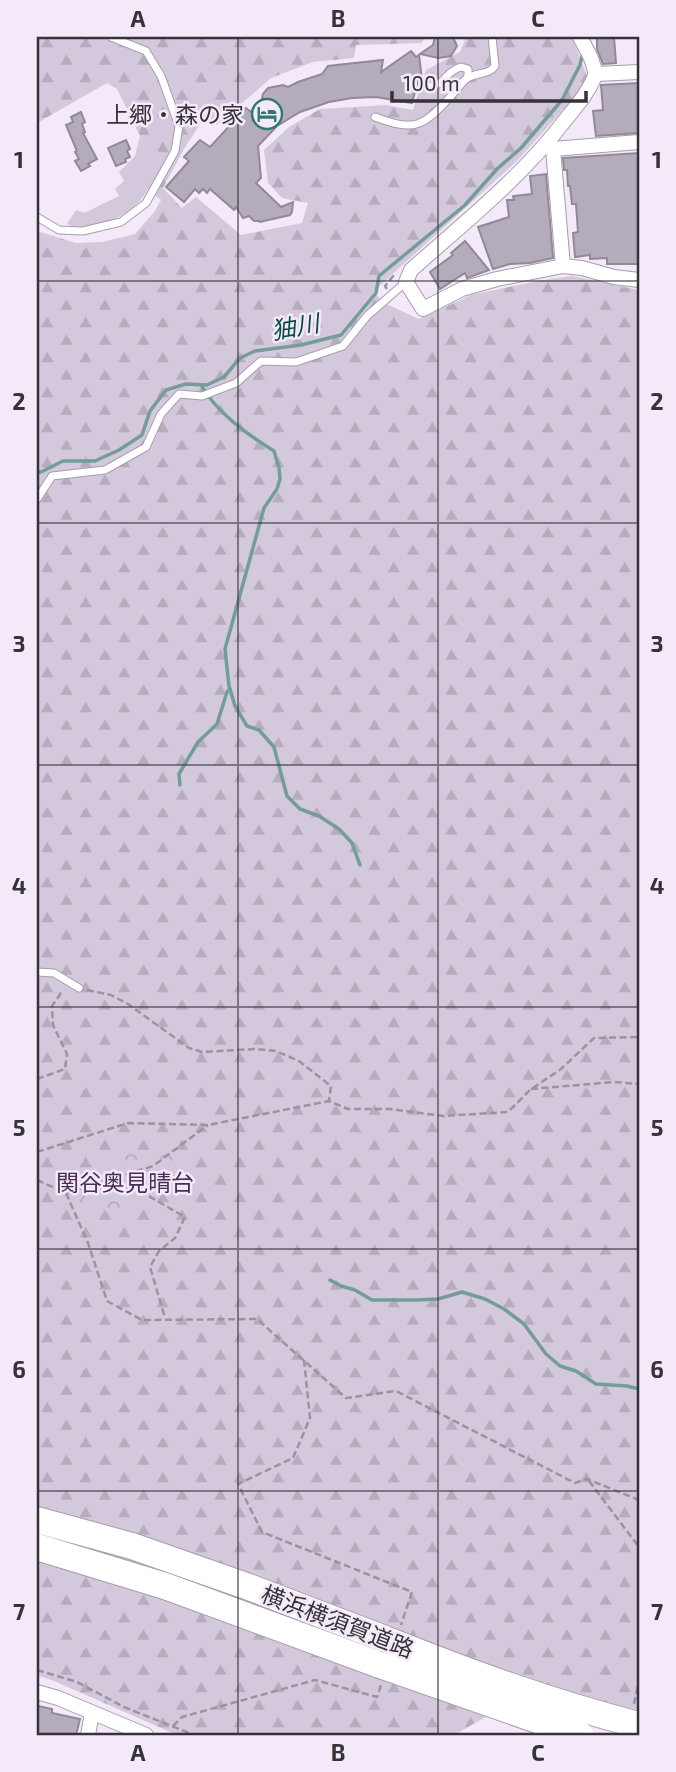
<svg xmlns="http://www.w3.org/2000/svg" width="676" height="1772" font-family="'Exo 2','Noto Sans JP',sans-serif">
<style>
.grass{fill:#d4c8dc}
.forest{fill:url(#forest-firs)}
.park{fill:url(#park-crowns)}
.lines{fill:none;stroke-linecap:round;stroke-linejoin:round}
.stream{stroke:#739d98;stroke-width:3.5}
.building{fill:#b5acbb;stroke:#928998;stroke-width:2}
.service-casing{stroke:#a69dac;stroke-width:9}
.minor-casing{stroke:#a69dac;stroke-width:16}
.motorway-casing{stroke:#a69dac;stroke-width:28}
.path{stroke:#9b94a0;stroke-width:2.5;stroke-dasharray:7 3.5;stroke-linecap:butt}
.service{stroke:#fff;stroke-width:7}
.minor{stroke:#fff;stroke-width:14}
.motorway{stroke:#fff;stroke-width:26}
.motorway-bridge-casing{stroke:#a69dac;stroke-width:28;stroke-linecap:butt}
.motorway-bridge{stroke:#fff;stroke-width:26}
.grid{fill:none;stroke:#363238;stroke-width:2;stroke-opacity:0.55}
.labels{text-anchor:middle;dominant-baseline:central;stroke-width:5;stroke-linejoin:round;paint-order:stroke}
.poi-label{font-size:23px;fill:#363238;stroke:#f3e9f9;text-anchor:end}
.park-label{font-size:23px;fill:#492e58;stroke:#f3e9f9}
.street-label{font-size:23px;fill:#363238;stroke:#f3e9f9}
.water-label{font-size:24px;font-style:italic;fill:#094b45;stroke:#f3e9f9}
.neatline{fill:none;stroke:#363238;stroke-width:2.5}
.grid-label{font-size:23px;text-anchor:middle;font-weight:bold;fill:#363238}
</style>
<defs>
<pattern id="forest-firs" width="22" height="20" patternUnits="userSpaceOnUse" patternTransform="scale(1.75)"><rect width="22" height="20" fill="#d4c8dc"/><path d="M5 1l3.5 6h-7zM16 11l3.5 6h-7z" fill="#b7acbe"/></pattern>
<pattern id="park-crowns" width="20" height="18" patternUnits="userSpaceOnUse" patternTransform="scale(1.75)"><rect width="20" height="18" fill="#d4c8dc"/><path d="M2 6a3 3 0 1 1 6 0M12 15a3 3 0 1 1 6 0" fill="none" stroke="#b7acbe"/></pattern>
</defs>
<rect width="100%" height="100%" fill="#f3e9f9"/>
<path class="grass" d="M 140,136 L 143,142 L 163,153 C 158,166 153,183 145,194 C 131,216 92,234 67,224 L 76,210 L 84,213 L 119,196 L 115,189 L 124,181 L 119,172 L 135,156 Z"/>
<path class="forest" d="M 37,37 L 426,37 L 421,43 L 356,45 L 354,58 L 313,62 L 271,78 L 217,125 L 204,118 L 184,149 L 163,188 L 182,208 L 196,197 L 241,235 L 302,223 L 308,203 L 282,198 L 268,183 L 264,150 L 289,127 L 320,109 L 386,105 L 413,110 L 426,70 L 460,52 L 465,40 L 462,37 L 572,37 L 589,81 L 517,161 L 374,291 L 382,302 L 419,319 L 471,295 L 537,281 L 572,276 L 639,290 L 639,1710 L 540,1686 L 454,1735 L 177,1735 L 54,1681 L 37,1675 L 37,231 L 76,243 L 102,242 L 135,234 L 155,211 L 161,200 L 147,189 L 163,154 L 143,142 L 117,89 L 107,83 L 37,123 Z"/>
<path class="park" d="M 111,1153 L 177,1154 L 135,1215 L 81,1203 Z"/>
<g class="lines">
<g class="stream">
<path d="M 201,385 C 217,413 247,434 274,451 L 279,468 L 280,479 L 277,489 L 264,508 L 225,649 L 229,686 L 235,706 L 247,726 L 259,730 L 274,747 L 287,796 L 300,809 L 319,816 L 339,829 L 352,843 L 360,865"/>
<path d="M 37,472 L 41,472 L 63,461 L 95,461 L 119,450 L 142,435 L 150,411 L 166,390 L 186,384 L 207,385 L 224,377 L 240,358 L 255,351 L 301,345 L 341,335 L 376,293 L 379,276 L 465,205 L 497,169 L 521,148 L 562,100 L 580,65 L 583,52"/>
<path d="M 180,785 L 179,774 L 198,742 L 217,724 L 227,692 L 230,689"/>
<path d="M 330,1280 L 341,1286 L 355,1290 L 372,1300 L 417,1300 L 438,1299 L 462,1292 L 485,1299 L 504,1309 L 524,1324 L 546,1354 L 560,1366 L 576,1371 L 596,1384 L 627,1386 L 639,1389"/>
</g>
</g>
<g class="building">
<path d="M 435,37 L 453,37 L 457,46 L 451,56 L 439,58 L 420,54 L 433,45 Z"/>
<path d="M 614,37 L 616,63 L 603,64 L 597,49 L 597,38 Z"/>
<path d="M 411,51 L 416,57 L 419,55 L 422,80 L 418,81 L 412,103 L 376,97 L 352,98 L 329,102 L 300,112 L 277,126 L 258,146 L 261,178 L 256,183 L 281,207 L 293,202 L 292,212 L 290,215 L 260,222 L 259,221 L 254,221 L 249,216 L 243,218 L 236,207 L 234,210 L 210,189 L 207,193 L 203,189 L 199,193 L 195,189 L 184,202 L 166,187 L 189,161 L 184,157 L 200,140 L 210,147 L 246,108 L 251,112 L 261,104 L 263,94 L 268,88 L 283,85 L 288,87 L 298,82 L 322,74 L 328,66 L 383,60 L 381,72 Z"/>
<path d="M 639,83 L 639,133 L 596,136 L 593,111 L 603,110 L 601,85 Z"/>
<path d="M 81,112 L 85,122 L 82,124 L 85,132 L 83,133 L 97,159 L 88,164 L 90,166 L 81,171 L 75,161 L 79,159 L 75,152 L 77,151 L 66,125 L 73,122 L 71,117 Z"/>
<path d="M 126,140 L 130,149 L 127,151 L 130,157 L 125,159 L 126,162 L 116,166 L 108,148 Z"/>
<path d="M 639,153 L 639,264 L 607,264 L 607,258 L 590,259 L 590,255 L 575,257 L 573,233 L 578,232 L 576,204 L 572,204 L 570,186 L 568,186 L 567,170 L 564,170 L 563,158 Z"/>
<path d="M 546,174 L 553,258 L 530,263 L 510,264 L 493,269 L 478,227 L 509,217 L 507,200 L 514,200 L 513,196 L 532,194 L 530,176 Z"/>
<path d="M 465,241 L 489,270 L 467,278 L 465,273 L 440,289 L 430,272 L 453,255 L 451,253 Z"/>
<path d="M 38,1706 L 52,1709 L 52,1713 L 80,1719 L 76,1735 L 37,1735 Z"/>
</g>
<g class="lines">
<g class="service-casing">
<g id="service">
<path d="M 424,86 C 445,89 443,72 461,67 L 468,69 L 468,77"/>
<path d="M 375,117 C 415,132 423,127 451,96 C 456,91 460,84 466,79 C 474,72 488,76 495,66 L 492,37"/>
<path d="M 37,217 L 59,230 L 83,231 L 121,222 L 146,203 L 175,151 L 179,126 L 161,76 L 146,51 L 111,37"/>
<path d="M 37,499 L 52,476 L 105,470 L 146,447 L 161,414 L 179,394 L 202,396 L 236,383 L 261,361 L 296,362 L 343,346 L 367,316 L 406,282"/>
<path d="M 37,972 L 54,973 L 79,988"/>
</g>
</g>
<g class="minor-casing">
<g id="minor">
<path d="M 580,37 L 591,58 L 596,74 C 588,93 579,103 566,119 C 522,177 465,222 411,270 L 406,282 L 423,309 L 462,289 L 497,279 L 563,266 L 582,268 L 614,277 L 639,280"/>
<path d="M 596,74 L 639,72"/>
<path d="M 546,147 L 553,149 L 639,142"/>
<path d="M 553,149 L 563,266"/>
<path d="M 37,1692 L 58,1698 L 146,1735"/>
<path d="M 88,1735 L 92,1713"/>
</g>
</g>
<g class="motorway-casing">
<g id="motorway">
<path d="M 37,1520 L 132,1546 L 249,1587 L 385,1639"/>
<path d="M 37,1547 L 165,1586 L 380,1665"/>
</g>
</g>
<g class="path">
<path d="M 387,289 L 385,286 L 394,275"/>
<path d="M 87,990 L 111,995 L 128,1004 L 189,1048 L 202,1052 L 255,1049 L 276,1051 L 299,1061 L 331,1086 L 329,1101"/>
<path d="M 37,1079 L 65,1069 L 67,1054 L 53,1025 L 52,1006 L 61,993 L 64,992"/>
<path d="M 531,1089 L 614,1082 L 639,1084"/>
<path d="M 37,1152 L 128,1123 L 208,1125 L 329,1101 L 348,1109 L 390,1109 L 443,1116 L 508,1112 L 530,1090 L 561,1069 L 594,1038 L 639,1037"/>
<path d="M 129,1173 L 140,1191 L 185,1217 L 175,1238 L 159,1251 L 150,1267 L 165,1318"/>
<path d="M 37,1180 L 66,1193 L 153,1166 L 208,1125"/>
<path d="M 66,1193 L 88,1243 L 107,1301 L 142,1320 L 257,1319 L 346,1398 L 396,1391 L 575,1483 L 587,1479 L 639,1500"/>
<path d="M 304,1360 L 310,1418 L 293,1458 L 238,1484 L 262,1532 L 412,1592 L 401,1625"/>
<path d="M 589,1481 L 639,1547"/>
<path d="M 37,1670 L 77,1682 L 124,1707 L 194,1735"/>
<path d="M 634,1704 L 639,1680"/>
<path d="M 173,1726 L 182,1717 L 315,1680 L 377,1697 L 381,1685"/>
</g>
<use href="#service" class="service"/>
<use href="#minor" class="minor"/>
<use href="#motorway" class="motorway"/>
<g class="motorway-bridge-casing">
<g id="motorway-bridge">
<path d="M 385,1639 C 468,1672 552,1703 639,1725"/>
<path d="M 380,1665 L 580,1735"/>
</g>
</g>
<use href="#motorway-bridge" class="motorway-bridge"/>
</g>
<path class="grid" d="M 238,37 L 238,1735M 438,37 L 438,1735M 37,281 L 639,281M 37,523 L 639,523M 37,765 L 639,765M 37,1007 L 639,1007M 37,1249 L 639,1249M 37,1491 L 639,1491"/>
<defs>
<g id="hotel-ring" transform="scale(1.575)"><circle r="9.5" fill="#f3e9f9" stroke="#317871" stroke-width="1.5"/><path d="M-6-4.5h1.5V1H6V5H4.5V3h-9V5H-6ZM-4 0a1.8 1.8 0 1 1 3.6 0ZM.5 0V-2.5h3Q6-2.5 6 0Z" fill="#317871"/></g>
</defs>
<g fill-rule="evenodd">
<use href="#hotel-ring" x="267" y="114"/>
</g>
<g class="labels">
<g class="poi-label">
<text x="244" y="114">上郷・森の家</text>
</g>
<g class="park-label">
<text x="125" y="1182">関谷奥見晴台</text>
</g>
<g class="street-label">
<text transform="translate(338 1621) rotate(21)">横浜横須賀道路</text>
</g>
<g class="water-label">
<text transform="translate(295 326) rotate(-10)">㹨川</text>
</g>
</g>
<rect width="676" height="1772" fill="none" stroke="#f3e9f9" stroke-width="77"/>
<path d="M392 91v10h194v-10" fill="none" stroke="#363238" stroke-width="3.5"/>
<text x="403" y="91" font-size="21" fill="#363238" stroke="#f3e9f9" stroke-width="5" paint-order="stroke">100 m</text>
<rect x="38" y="38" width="600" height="1696" class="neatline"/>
<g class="grid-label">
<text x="138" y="27">A</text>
<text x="338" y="27">B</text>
<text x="538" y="27">C</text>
<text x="19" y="168">1</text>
<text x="657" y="168">1</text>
<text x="19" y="410">2</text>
<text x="657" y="410">2</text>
<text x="19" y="652">3</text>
<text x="657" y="652">3</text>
<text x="19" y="894">4</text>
<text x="657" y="894">4</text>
<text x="19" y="1136">5</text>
<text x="657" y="1136">5</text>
<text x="19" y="1378">6</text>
<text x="657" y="1378">6</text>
<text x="19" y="1620">7</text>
<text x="657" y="1620">7</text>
<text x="138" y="1761">A</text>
<text x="338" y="1761">B</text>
<text x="538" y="1761">C</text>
</g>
</svg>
